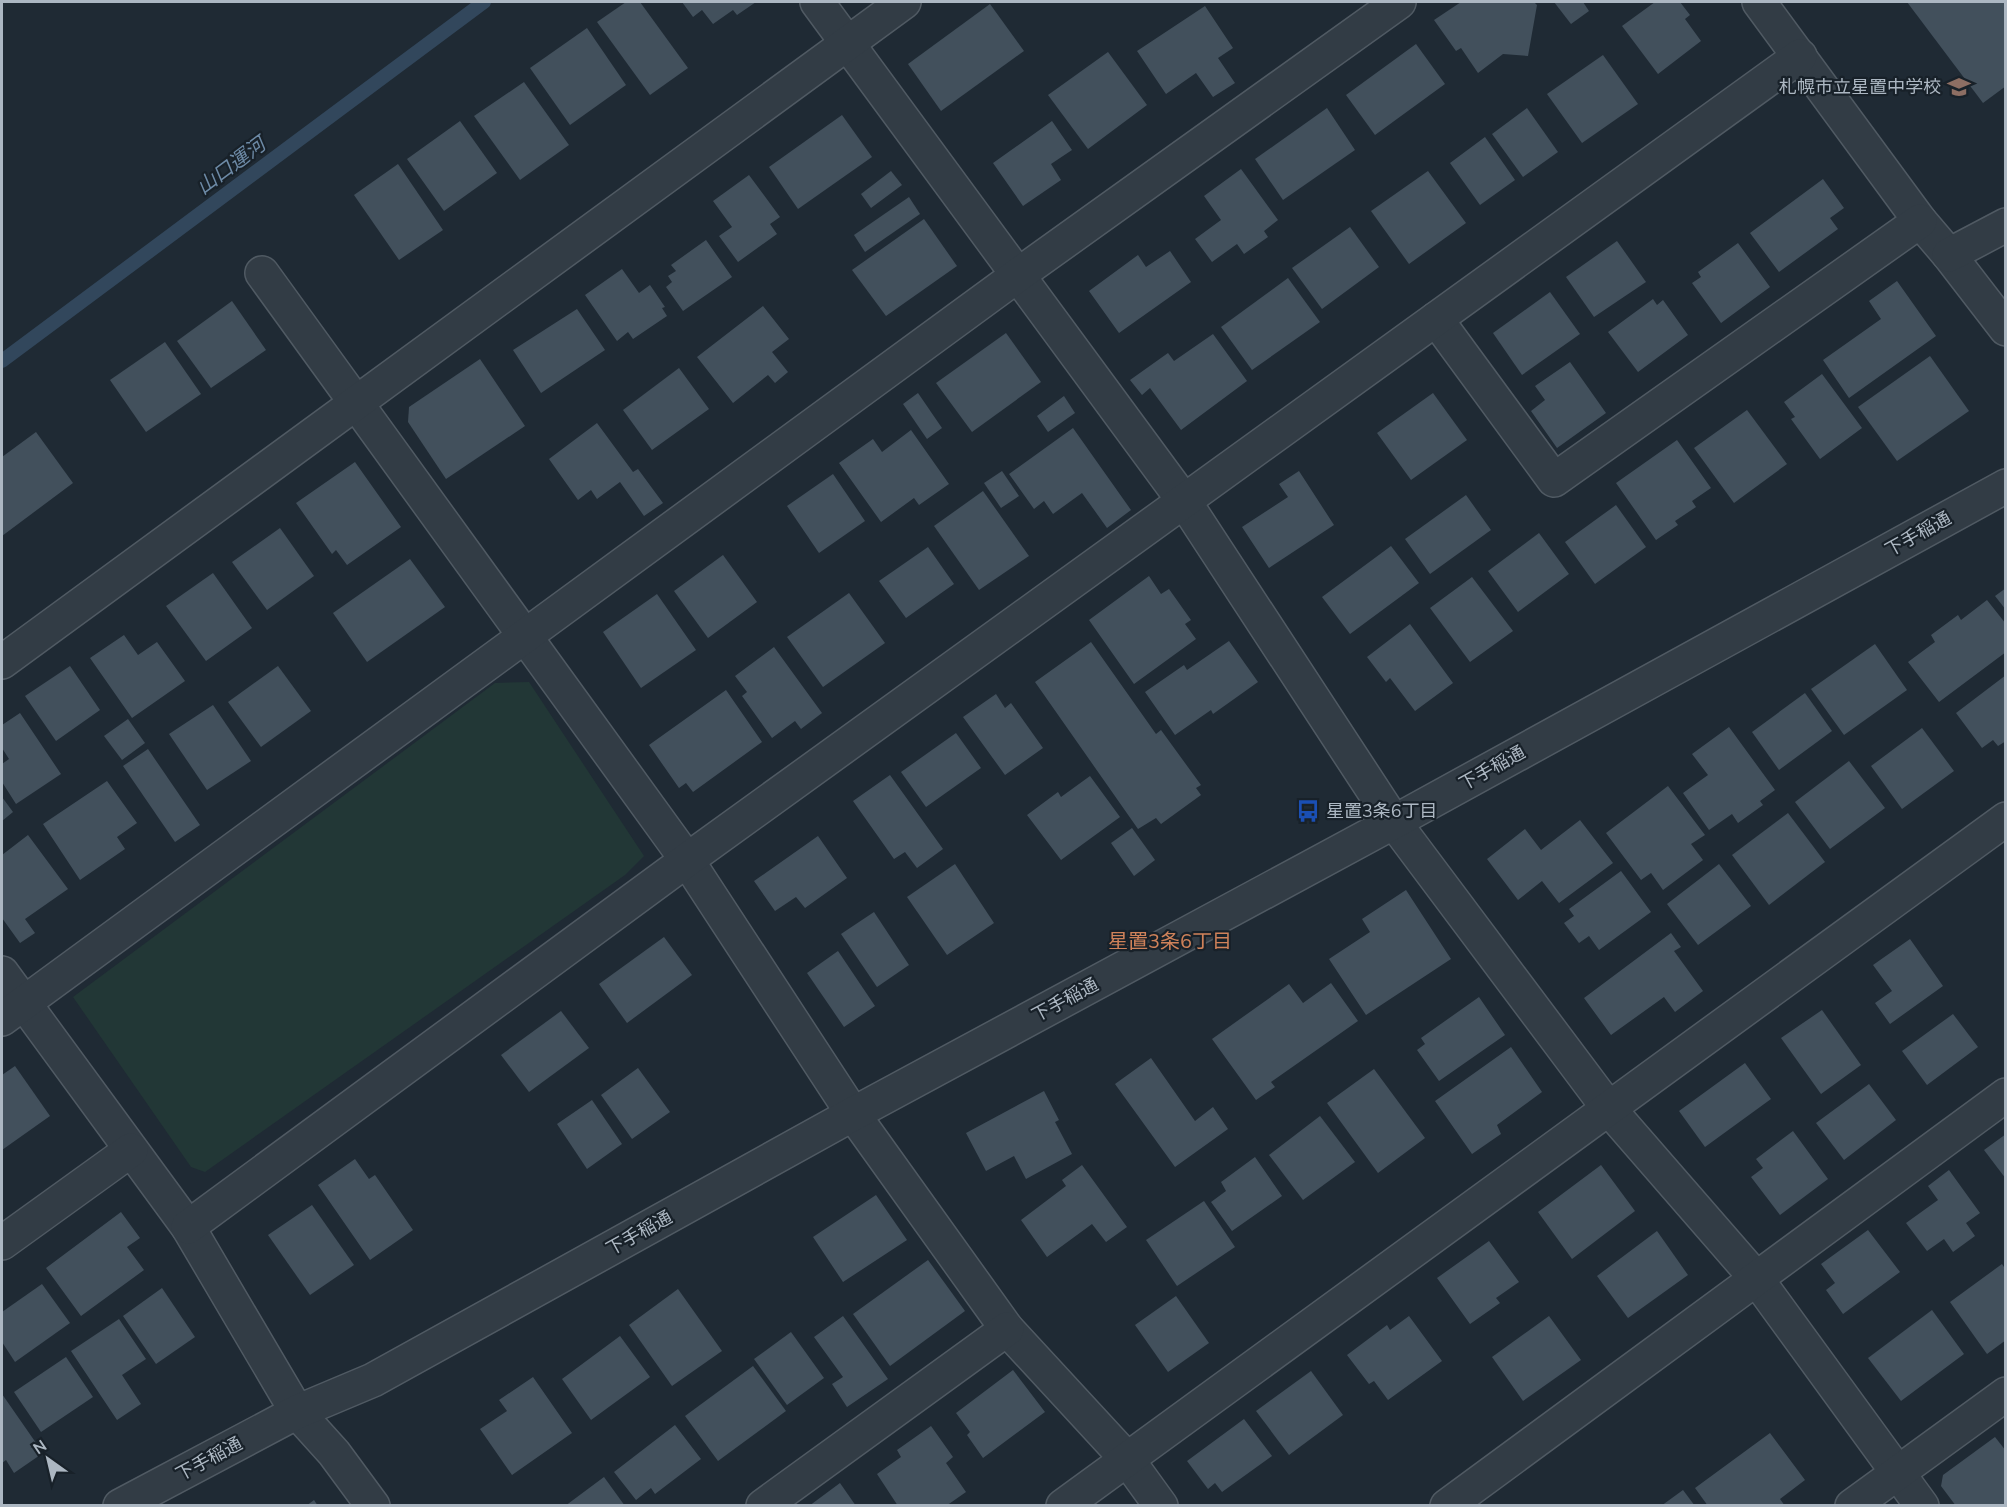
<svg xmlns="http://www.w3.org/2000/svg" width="2007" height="1507" font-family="'Nunito Sans','Noto Sans JP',sans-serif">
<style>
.green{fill:#223736}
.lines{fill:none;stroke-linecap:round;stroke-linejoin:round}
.stream{stroke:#32475c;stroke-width:14}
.building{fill:#42505c}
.minor-casing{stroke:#505a63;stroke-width:36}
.minor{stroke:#323c45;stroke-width:33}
.labels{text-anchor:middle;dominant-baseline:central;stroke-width:4.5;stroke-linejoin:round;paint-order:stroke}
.poi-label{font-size:18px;fill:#acb7c2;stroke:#182129;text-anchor:end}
.street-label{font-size:18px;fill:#acb7c2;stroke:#182129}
.water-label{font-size:20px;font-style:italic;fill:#6d8aa6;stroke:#182129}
.neighbourhood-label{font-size:20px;fill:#cf825a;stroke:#182129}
</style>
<rect width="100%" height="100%" fill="#1f2a34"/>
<path class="green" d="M 529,682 L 644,856 L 625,875 L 205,1172 L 191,1167 L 73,997 L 495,683 Z"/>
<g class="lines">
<path class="stream" d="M 2,361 L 484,2"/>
</g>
<g class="building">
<path d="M 626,2 L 640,2 L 688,68 L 650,95 L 597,22 Z"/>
<path d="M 682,2 L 756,2 L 737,15 L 733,10 L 713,24 L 702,10 L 693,17 Z"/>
<path d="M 1461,2 L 1534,2 L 1537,5 L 1528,56 L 1503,54 L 1478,73 L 1461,48 L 1456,51 L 1434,20 Z"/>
<path d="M 1554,2 L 1583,2 L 1589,11 L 1571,24 Z"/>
<path d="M 1655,2 L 1680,2 L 1690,15 L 1685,19 L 1701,41 L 1658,74 L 1622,26 Z"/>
<path d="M 1907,2 L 2006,2 L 2006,86 L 1983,103 Z"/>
<path d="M 990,4 L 1024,51 L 941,111 L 908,64 Z"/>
<path d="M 1205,6 L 1233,48 L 1218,58 L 1235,83 L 1213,97 L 1196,73 L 1166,94 L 1137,51 Z"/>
<path d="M 587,28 L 626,85 L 570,125 L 530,68 Z"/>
<path d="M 1416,44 L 1445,84 L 1375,135 L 1346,95 Z"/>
<path d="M 1108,52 L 1147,105 L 1088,149 L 1048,95 Z"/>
<path d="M 1603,55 L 1638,104 L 1582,143 L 1547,94 Z"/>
<path d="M 524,82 L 569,145 L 520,180 L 474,116 Z"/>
<path d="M 1327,108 L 1355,150 L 1283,200 L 1255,159 Z"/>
<path d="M 1527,108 L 1558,152 L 1523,177 L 1492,134 Z"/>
<path d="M 842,115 L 872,157 L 798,209 L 769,167 Z"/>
<path d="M 460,121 L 497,173 L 444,211 L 407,159 Z"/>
<path d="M 1052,121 L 1072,150 L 1051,164 L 1061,180 L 1023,206 L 993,163 Z"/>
<path d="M 1485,137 L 1515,180 L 1480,205 L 1450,163 Z"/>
<path d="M 398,164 L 443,230 L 399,260 L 354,195 Z"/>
<path d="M 1241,169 L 1278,220 L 1264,231 L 1268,237 L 1244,254 L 1237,244 L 1212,262 L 1195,239 L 1221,220 L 1204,196 Z"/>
<path d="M 891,171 L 902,185 L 871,208 L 861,194 Z"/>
<path d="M 1428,171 L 1466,223 L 1409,264 L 1371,211 Z"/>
<path d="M 749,175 L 780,217 L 770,224 L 777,234 L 738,262 L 719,236 L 732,227 L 713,201 Z"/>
<path d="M 1823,179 L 1844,208 L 1830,218 L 1838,229 L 1779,272 L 1750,233 Z"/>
<path d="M 909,197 L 920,214 L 865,252 L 854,235 Z"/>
<path d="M 924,219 L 957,266 L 886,316 L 852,270 Z"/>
<path d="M 1350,227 L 1379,267 L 1322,309 L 1292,268 Z"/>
<path d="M 706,240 L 732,277 L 683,311 L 666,287 L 672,282 L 668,276 L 676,271 L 671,265 Z"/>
<path d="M 1617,241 L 1646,282 L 1594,317 L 1566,277 Z"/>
<path d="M 1738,243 L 1770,287 L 1721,323 L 1692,283 L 1701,277 L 1698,272 Z"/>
<path d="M 1170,251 L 1191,282 L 1119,333 L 1089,291 L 1138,255 L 1146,267 Z"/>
<path d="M 622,269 L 639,293 L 650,285 L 665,307 L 662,308 L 667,316 L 633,339 L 628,332 L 617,341 L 585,295 Z"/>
<path d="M 1288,278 L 1320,322 L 1252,370 L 1221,327 Z"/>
<path d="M 1897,281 L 1936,336 L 1849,398 L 1823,360 L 1881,319 L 1869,301 Z"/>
<path d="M 1550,292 L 1580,334 L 1522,375 L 1493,333 Z"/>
<path d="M 1653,299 L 1657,305 L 1663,300 L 1688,335 L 1638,372 L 1608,332 Z"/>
<path d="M 232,301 L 266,350 L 211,388 L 177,341 Z"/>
<path d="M 763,306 L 789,339 L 772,352 L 788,372 L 775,383 L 768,375 L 733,403 L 697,357 Z"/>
<path d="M 577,309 L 605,350 L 541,393 L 513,350 Z"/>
<path d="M 1006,333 L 1041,382 L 972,432 L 936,383 Z"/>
<path d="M 1213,334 L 1247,381 L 1181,430 L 1150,388 L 1142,395 L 1130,380 L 1168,353 L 1174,361 Z"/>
<path d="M 165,342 L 201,394 L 146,432 L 110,380 Z"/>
<path d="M 1930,356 L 1969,411 L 1897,461 L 1858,407 Z"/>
<path d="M 480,359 L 525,426 L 446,479 L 408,422 L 409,407 Z"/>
<path d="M 1570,362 L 1606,413 L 1557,448 L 1531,411 L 1545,400 L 1535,386 Z"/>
<path d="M 679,368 L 709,409 L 652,450 L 623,410 Z"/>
<path d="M 1822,374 L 1862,428 L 1820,459 L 1791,419 L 1795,417 L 1784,402 Z"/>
<path d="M 918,393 L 942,428 L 927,439 L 903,404 Z"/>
<path d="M 1433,393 L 1467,440 L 1411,480 L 1377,433 Z"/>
<path d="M 1064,396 L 1075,413 L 1048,432 L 1037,416 Z"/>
<path d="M 1747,410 L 1787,464 L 1734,503 L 1694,448 Z"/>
<path d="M 597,423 L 633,472 L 638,469 L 663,503 L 644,516 L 620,482 L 597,499 L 591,490 L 578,500 L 549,459 Z"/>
<path d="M 1073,428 L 1131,510 L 1107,528 L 1082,493 L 1053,514 L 1044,501 L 1034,509 L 1009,474 Z"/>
<path d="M 911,430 L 949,484 L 919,505 L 914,498 L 881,522 L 839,463 L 873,439 L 882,452 Z"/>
<path d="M 36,432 L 73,483 L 2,536 L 2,457 Z"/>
<path d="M 1677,440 L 1711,488 L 1692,501 L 1696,507 L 1675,521 L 1678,525 L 1656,540 L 1616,483 Z"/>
<path d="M 355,462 L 401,527 L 347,565 L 336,550 L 332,554 L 296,503 Z"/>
<path d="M 1002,471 L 1019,496 L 1001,508 L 984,483 Z"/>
<path d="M 1299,471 L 1334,525 L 1269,568 L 1242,527 L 1288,497 L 1279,484 Z"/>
<path d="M 833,474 L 865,521 L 819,553 L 787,506 Z"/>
<path d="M 983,491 L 1029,556 L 979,590 L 934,526 Z"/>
<path d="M 1466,495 L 1491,530 L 1430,574 L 1405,539 Z"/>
<path d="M 1616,505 L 1646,547 L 1595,584 L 1565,542 Z"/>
<path d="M 280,528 L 314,576 L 267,610 L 232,562 Z"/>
<path d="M 1539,533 L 1569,574 L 1518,612 L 1488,571 Z"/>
<path d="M 1391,546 L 1419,583 L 1350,634 L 1322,597 Z"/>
<path d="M 928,547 L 954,584 L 906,618 L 879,581 Z"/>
<path d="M 723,555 L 757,602 L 708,638 L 674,591 Z"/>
<path d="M 410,559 L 445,607 L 367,662 L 333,613 Z"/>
<path d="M 213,573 L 252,628 L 206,661 L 166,606 Z"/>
<path d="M 1149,576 L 1161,594 L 1169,589 L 1191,620 L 1185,624 L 1196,639 L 1134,684 L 1089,620 Z"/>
<path d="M 1472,577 L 1513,631 L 1470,662 L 1430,608 Z"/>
<path d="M 2006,588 L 2006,610 L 1995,596 Z"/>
<path d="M 849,593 L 885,643 L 823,687 L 787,637 Z"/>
<path d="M 657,594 L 696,650 L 641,688 L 603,632 Z"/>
<path d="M 1987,600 L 2006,624 L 2006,652 L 1939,702 L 1908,662 L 1935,642 L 1931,635 L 1958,615 L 1961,620 Z"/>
<path d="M 1410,624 L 1453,683 L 1415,711 L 1390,678 L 1386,682 L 1367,657 Z"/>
<path d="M 124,635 L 138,655 L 157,642 L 185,681 L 132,718 L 90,658 Z"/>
<path d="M 1229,641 L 1258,682 L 1213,714 L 1211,710 L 1175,735 L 1145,692 L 1184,665 L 1187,670 Z"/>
<path d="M 1091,642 L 1156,734 L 1161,730 L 1201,785 L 1196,788 L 1201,795 L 1161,824 L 1156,818 L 1138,829 L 1035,682 Z"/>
<path d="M 1875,644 L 1907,690 L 1844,735 L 1811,689 Z"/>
<path d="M 774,647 L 822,713 L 801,729 L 795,721 L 772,738 L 742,696 L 747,692 L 735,676 Z"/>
<path d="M 70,666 L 100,710 L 56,741 L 25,696 Z"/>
<path d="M 278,666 L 311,711 L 261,747 L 228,702 Z"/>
<path d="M 2006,675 L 2006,741 L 1998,746 L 1993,740 L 1982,748 L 1956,713 Z"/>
<path d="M 726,690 L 762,742 L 693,792 L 686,783 L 679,788 L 649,745 Z"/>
<path d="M 1805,693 L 1832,731 L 1779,770 L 1752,732 Z"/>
<path d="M 996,694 L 1005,708 L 1011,703 L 1043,748 L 1005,775 L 963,717 Z"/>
<path d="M 213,705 L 251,761 L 207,790 L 169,734 Z"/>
<path d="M 20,713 L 61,774 L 16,804 L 2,782 L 2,764 L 9,759 L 2,748 L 2,725 Z"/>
<path d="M 128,719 L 145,743 L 122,760 L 104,736 Z"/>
<path d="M 1729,727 L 1775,790 L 1760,801 L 1763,805 L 1738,823 L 1732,814 L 1709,830 L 1683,793 L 1708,775 L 1692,754 Z"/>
<path d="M 1922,728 L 1954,771 L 1902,809 L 1871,766 Z"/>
<path d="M 956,733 L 981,768 L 926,807 L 901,772 Z"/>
<path d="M 148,749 L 200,825 L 175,842 L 123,766 Z"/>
<path d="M 1849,761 L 1885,808 L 1830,849 L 1795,802 Z"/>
<path d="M 890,775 L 943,849 L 917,868 L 905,852 L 894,859 L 853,801 Z"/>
<path d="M 1090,776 L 1120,817 L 1061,860 L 1027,815 L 1058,792 L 1061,797 Z"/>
<path d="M 107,781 L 137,823 L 117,837 L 125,849 L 80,880 L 43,824 Z"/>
<path d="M 1668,786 L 1705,835 L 1691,844 L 1703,860 L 1663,890 L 1651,873 L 1641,880 L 1606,833 Z"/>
<path d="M 2,797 L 13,812 L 2,821 Z"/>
<path d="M 1788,813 L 1825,862 L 1769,905 L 1732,855 Z"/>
<path d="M 1580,820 L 1613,863 L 1559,903 L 1542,881 L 1518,900 L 1487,859 L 1525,829 L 1541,850 Z"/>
<path d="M 1132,828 L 1155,860 L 1134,876 L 1111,843 Z"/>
<path d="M 28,835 L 68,889 L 25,919 L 35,933 L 20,943 L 2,918 L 2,855 Z"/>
<path d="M 818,836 L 847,878 L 805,908 L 796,897 L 775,911 L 754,881 Z"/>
<path d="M 955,864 L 994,923 L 947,955 L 907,897 Z"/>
<path d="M 1719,864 L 1751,906 L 1698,945 L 1667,904 Z"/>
<path d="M 1621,871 L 1651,912 L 1599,950 L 1589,936 L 1579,943 L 1564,923 L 1574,916 L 1569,909 Z"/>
<path d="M 1406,890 L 1451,959 L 1366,1015 L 1329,959 L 1370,932 L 1362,919 Z"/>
<path d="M 874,912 L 909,965 L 877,987 L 841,934 Z"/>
<path d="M 1671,933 L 1681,947 L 1674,951 L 1703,991 L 1675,1012 L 1664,997 L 1611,1035 L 1584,998 Z"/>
<path d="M 664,937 L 692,975 L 627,1023 L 599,984 Z"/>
<path d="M 1910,939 L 1943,986 L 1890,1024 L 1875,1003 L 1892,991 L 1873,965 Z"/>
<path d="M 838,951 L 875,1006 L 844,1027 L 807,973 Z"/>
<path d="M 1331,983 L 1358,1021 L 1271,1082 L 1275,1087 L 1256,1100 L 1212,1039 L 1289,984 L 1303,1003 Z"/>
<path d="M 1479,997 L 1505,1035 L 1439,1081 L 1417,1050 L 1425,1044 L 1421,1038 Z"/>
<path d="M 1822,1010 L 1861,1065 L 1821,1094 L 1781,1038 Z"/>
<path d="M 561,1011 L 589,1048 L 529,1092 L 501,1055 Z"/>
<path d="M 1953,1014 L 1978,1047 L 1927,1085 L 1902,1051 Z"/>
<path d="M 1511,1047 L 1542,1092 L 1497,1125 L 1501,1134 L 1472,1154 L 1435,1101 Z"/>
<path d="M 1151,1058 L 1195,1121 L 1213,1107 L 1228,1129 L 1175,1167 L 1115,1084 Z"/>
<path d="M 1745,1063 L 1771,1099 L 1705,1147 L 1679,1111 Z"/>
<path d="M 15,1066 L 50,1116 L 2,1150 L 2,1075 Z"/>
<path d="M 638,1068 L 670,1112 L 632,1139 L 601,1095 Z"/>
<path d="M 1374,1069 L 1425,1138 L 1378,1173 L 1327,1103 Z"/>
<path d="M 1869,1084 L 1896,1120 L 1844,1160 L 1816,1123 Z"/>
<path d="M 1044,1091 L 1059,1120 L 1055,1122 L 1072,1154 L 1026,1179 L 1014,1156 L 986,1171 L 966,1133 Z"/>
<path d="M 592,1100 L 622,1144 L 587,1169 L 557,1124 Z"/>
<path d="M 1320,1116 L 1355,1162 L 1303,1200 L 1269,1155 Z"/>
<path d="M 1793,1131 L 1828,1179 L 1780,1215 L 1751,1177 L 1763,1168 L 1756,1159 Z"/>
<path d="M 2006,1134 L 2006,1179 L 1984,1150 Z"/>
<path d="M 1255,1157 L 1282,1196 L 1232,1231 L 1211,1202 L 1226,1191 L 1221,1182 Z"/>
<path d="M 355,1159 L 369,1179 L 375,1175 L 413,1230 L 370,1260 L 318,1185 Z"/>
<path d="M 1082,1165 L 1127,1227 L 1106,1242 L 1092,1224 L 1047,1257 L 1021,1220 L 1066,1186 L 1062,1180 Z"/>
<path d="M 1601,1165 L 1635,1211 L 1572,1259 L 1538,1212 Z"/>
<path d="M 1949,1170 L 1980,1213 L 1966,1223 L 1975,1236 L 1953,1252 L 1944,1239 L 1927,1251 L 1906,1223 L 1938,1200 L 1928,1186 Z"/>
<path d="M 876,1195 L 907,1240 L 843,1282 L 813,1237 Z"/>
<path d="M 1204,1201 L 1235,1247 L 1177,1286 L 1146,1240 Z"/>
<path d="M 312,1205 L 354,1265 L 310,1295 L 268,1235 Z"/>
<path d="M 121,1212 L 140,1238 L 127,1247 L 144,1270 L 81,1316 L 46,1268 Z"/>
<path d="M 1868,1230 L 1900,1272 L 1843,1314 L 1826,1290 L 1835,1283 L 1821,1264 Z"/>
<path d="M 1657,1231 L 1688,1275 L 1628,1318 L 1597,1276 Z"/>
<path d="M 1489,1241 L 1519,1282 L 1496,1298 L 1500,1303 L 1470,1324 L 1437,1278 Z"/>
<path d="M 928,1260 L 965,1311 L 890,1366 L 853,1314 Z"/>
<path d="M 2002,1264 L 2006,1270 L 2006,1340 L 1987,1354 L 1950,1302 Z"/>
<path d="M 42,1284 L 70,1323 L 15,1362 L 2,1342 L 2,1312 Z"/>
<path d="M 162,1288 L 195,1337 L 156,1364 L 123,1316 Z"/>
<path d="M 678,1289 L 722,1351 L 672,1386 L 629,1325 Z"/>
<path d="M 1176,1296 L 1209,1343 L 1168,1372 L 1135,1325 Z"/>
<path d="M 1932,1310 L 1964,1354 L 1901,1401 L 1868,1358 Z"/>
<path d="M 843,1316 L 888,1379 L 847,1407 L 832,1384 L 843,1377 L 814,1337 Z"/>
<path d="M 1409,1316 L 1442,1361 L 1388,1400 L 1374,1381 L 1369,1384 L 1347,1355 L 1387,1325 L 1390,1330 Z"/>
<path d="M 1549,1316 L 1581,1360 L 1523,1401 L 1492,1357 Z"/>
<path d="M 119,1319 L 146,1359 L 122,1375 L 141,1404 L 117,1420 L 71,1351 Z"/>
<path d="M 791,1332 L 824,1378 L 787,1405 L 754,1359 Z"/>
<path d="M 620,1336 L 650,1377 L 591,1420 L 562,1379 Z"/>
<path d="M 66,1357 L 93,1397 L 41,1432 L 14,1392 Z"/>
<path d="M 753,1366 L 786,1411 L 718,1461 L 685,1416 Z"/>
<path d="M 1013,1370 L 1045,1412 L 983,1458 L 967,1435 L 970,1432 L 956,1413 Z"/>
<path d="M 1311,1371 L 1343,1415 L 1289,1455 L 1256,1411 Z"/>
<path d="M 533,1377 L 572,1433 L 512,1475 L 480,1429 L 507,1411 L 499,1400 Z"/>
<path d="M 2,1394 L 43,1453 L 14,1473 L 6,1460 L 2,1463 Z"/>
<path d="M 1244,1419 L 1272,1456 L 1222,1492 L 1215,1483 L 1208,1489 L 1187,1461 Z"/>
<path d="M 675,1425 L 701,1459 L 655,1494 L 651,1488 L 636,1500 L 614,1472 Z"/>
<path d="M 931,1426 L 953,1457 L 946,1463 L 966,1492 L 946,1506 L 898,1506 L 877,1474 L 901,1457 L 897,1450 Z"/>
<path d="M 1770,1433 L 1805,1480 L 1780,1499 L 1785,1506 L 1708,1506 L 1695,1488 Z"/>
<path d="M 1995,1437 L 2006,1451 L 2006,1506 L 1956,1506 L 1941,1486 L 1943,1475 Z"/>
<path d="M 604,1477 L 625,1506 L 565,1506 Z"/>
<path d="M 840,1483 L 856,1506 L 809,1506 Z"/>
<path d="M 1683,1490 L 1695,1506 L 1661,1506 Z"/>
<path d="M 314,1500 L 318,1506 L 306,1506 Z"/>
</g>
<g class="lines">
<g class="minor-casing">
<g id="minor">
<path d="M 817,2 L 1184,501 L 1394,822 L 1609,1109 L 1756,1278 L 1922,1506"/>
<path d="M 1759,2 L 1920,221 L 1949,255 L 2006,329"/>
<path d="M 1949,255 L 2006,225"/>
<path d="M 262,273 L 687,860 L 853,1114 L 1007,1329 L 1127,1459 L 1161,1506"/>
<path d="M 1436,319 L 1554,480 L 1920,221"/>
<path d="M 2,662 L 904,2"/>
<path d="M 2,973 L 188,1227 L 297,1412 L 334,1453 L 373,1506"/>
<path d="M 2,1019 L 1018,275 L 1399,2"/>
<path d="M 188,1227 L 687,860 L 1800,56"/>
<path d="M 2,1243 L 131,1150"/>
<path d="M 120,1506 L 297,1412 L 373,1380 L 853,1114 L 1394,822 L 2006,486"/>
<path d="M 763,1506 L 1007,1329"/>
<path d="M 1063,1506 L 2006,819"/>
<path d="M 1447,1506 L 2006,1095"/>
<path d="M 1852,1506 L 2006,1394"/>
</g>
</g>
<use href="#minor" class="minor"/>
</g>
<defs>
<g id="school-bare" transform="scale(1.8)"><path d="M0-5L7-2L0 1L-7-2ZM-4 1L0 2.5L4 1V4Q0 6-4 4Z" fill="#8d6e63" stroke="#182129" stroke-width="2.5" paint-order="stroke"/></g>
<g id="bus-bare" transform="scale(1.8)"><path d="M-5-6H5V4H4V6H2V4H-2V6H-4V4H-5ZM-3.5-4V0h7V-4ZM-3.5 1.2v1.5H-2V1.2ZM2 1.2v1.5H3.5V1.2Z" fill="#1a4fb4" stroke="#182129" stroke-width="2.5" paint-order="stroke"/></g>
</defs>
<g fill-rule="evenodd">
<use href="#school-bare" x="1959" y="87"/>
<use href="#bus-bare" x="1308" y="811"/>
</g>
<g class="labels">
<g class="poi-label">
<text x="1941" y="87">札幌市立星置中学校</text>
<text x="1326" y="811" text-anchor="start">星置3条6丁目</text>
</g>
<g class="street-label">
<text transform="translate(1918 534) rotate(-29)">下手稲通</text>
<text transform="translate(1492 768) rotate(-29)">下手稲通</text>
<text transform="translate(1065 1000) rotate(-28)">下手稲通</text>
<text transform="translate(639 1233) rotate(-29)">下手稲通</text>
<text transform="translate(209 1459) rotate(-28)">下手稲通</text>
</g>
<g class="water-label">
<text transform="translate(231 166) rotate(-37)">山口運河</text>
</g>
<g class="neighbourhood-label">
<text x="1170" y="941">星置3条6丁目</text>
</g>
</g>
<rect width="2007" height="1507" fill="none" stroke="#acb7c2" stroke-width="6"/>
<g transform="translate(48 1459) rotate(326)" stroke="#182129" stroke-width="4.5" paint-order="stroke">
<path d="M0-4.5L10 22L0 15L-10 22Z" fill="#acb7c2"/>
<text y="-9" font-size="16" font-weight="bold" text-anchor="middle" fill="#acb7c2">N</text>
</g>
</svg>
